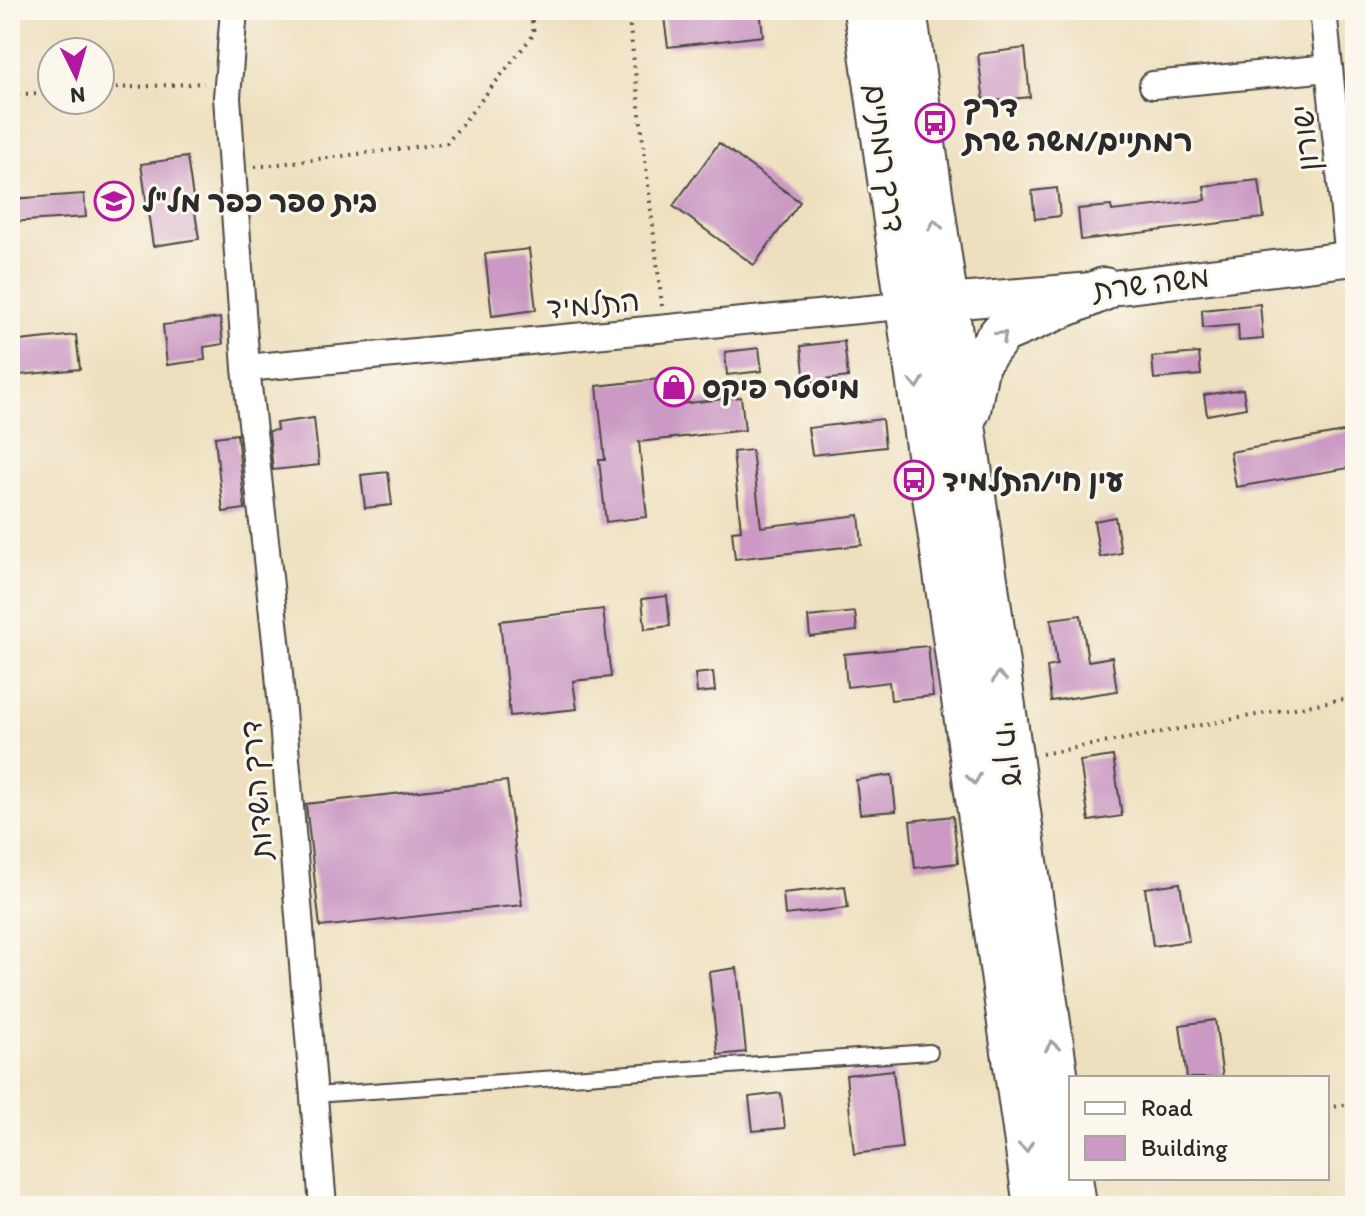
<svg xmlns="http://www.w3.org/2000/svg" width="1365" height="1216" font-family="Itim,'Playpen Sans Hebrew',sans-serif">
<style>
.building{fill:#cb99c4}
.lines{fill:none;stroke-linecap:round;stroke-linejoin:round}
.service-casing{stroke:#484641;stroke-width:18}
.minor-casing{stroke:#484641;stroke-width:30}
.tertiary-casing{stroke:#484641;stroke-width:38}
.primary-casing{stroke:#484641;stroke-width:46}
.path{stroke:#484641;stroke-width:4;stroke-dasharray:2 6;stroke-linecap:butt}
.service{stroke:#fff;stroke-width:14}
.minor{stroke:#fff;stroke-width:26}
.tertiary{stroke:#fff;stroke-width:34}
.primary{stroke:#fff;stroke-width:42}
.oneway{stroke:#a0a0a0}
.labels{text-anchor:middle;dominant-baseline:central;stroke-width:6;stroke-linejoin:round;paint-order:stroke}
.poi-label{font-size:30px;font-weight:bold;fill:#2b2b2b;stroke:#fbf7ec;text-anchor:start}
.street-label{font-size:30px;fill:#2b2b2b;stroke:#fbf7ec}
</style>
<rect width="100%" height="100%" fill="#fbf7ec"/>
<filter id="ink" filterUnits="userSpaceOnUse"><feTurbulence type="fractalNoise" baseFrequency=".0125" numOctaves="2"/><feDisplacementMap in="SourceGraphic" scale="16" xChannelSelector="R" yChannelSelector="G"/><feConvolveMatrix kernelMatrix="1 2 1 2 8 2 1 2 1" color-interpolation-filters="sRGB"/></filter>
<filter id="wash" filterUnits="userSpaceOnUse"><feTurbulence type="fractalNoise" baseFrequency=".006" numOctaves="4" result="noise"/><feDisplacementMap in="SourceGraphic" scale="32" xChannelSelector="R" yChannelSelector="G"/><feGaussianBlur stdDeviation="1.8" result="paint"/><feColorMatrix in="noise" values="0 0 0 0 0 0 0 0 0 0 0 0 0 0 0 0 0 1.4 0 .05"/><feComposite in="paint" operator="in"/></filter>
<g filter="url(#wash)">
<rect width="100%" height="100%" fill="#eee0bf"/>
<g id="blocks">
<g class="building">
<path d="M 663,10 L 760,10 L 763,36 L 668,47 Z"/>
<path d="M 1025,48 L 1030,97 L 984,102 L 978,54 Z"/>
<path d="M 719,143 L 800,202 L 754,265 L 673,206 Z"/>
<path d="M 187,157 L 199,239 L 153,246 L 141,164 Z"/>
<path d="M 1259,180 L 1264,218 L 1081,240 L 1078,209 L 1111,206 L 1112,211 L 1206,200 L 1204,186 Z"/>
<path d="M 1057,188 L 1060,216 L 1035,219 L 1032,191 Z"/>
<path d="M 84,194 L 86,217 L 10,222 L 10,199 Z"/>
<path d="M 529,249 L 536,310 L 492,316 L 485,254 Z"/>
<path d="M 1260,304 L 1263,339 L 1239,341 L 1238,325 L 1203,328 L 1202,310 Z"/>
<path d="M 220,318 L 223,344 L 204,347 L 205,360 L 167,365 L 163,325 Z"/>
<path d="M 76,335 L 80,369 L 10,376 L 10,342 Z"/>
<path d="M 844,341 L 848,377 L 805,382 L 801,346 Z"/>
<path d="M 759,348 L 762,371 L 727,375 L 725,352 Z"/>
<path d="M 1199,353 L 1201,375 L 1154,379 L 1152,357 Z"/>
<path d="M 668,378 L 671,405 L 741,397 L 745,430 L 639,442 L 647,517 L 606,522 L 599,460 L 605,460 L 597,386 Z"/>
<path d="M 1243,389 L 1246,408 L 1207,415 L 1204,395 Z"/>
<path d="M 314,418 L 319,465 L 273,470 L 269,431 L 277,430 L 276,423 Z"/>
<path d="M 882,419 L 885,447 L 812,455 L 808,428 Z"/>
<path d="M 1355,430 L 1355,467 L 1236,487 L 1230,452 Z"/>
<path d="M 237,434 L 245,509 L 223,512 L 215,437 Z"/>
<path d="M 752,450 L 761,527 L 859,515 L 862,545 L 735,559 L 732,531 L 741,530 L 733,452 Z"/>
<path d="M 388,472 L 392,505 L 365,508 L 361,475 Z"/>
<path d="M 1115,517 L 1121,553 L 1100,557 L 1094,521 Z"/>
<path d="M 667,596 L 670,626 L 645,629 L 642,599 Z"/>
<path d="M 603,609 L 611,677 L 573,681 L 577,709 L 510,716 L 500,621 Z"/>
<path d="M 855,612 L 857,631 L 810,637 L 808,617 Z"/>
<path d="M 1081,615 L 1088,661 L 1112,657 L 1117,691 L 1051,701 L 1047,667 L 1057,665 L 1051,619 Z"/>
<path d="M 928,646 L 933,696 L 891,700 L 889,682 L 847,687 L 844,654 Z"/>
<path d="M 713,672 L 715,691 L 697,693 L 695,674 Z"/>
<path d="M 1113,756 L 1122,816 L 1089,821 L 1080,761 Z"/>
<path d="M 892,775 L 896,811 L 860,814 L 856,780 Z"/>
<path d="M 507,781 L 522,905 L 320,927 L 306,804 Z"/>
<path d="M 953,816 L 958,863 L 915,868 L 910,821 Z"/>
<path d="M 1180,883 L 1189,941 L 1153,946 L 1145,888 Z"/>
<path d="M 845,886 L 848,908 L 785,915 L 783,893 Z"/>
<path d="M 737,968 L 746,1052 L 718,1055 L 709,972 Z"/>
<path d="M 1215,1020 L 1223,1078 L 1187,1078 L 1180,1025 Z"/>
<path d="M 893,1070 L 902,1148 L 854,1154 L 846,1075 Z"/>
<path d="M 781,1093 L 785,1128 L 753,1131 L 749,1097 Z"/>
</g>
</g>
</g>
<g filter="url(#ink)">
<use href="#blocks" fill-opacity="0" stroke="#484641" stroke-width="2"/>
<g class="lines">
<g class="service-casing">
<path id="service" d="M 314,1095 L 930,1052"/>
</g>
<g class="minor-casing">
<g id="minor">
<path d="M 234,10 L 227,97 L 246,368 L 277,650 L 323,1206"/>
<path d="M 1323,10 L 1349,259"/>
<path d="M 1153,85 L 1329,68"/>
<path d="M 246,368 L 922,304"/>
</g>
</g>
<g class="tertiary-casing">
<path id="tertiary" d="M 946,302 L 1104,289 L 1355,258"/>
</g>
<g class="primary-casing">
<g id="primary">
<path d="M 865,10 L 1035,1206"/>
<path d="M 905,10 L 1075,1206"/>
<path d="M 969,410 L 978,363 L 1002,332 L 1104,289"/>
</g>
</g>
<g class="path">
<path d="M 628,10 L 662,306"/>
<path d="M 100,89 L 204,83"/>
<path d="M 10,95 L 52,92"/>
<path d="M 255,167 L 447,143 L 534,34 L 530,10"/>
<path d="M 1042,754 L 1355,697"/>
<path d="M 1327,1108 L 1355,1103"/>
</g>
<use href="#service" class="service"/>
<use href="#minor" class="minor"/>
<use href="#tertiary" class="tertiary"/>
<use href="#primary" class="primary"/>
</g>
<defs><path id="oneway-chevron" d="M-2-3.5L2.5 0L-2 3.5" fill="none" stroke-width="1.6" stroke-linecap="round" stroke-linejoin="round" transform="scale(2)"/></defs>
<g class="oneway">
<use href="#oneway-chevron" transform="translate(935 225) rotate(-98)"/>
<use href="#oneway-chevron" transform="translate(1002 336) rotate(-42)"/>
<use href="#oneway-chevron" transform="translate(917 383) rotate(82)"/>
<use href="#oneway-chevron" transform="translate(999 677) rotate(-98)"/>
<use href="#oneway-chevron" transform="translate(974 779) rotate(82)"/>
<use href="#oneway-chevron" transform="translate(1052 1046) rotate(-98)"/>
<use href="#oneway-chevron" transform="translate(1026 1147) rotate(82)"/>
</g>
</g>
<defs>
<g id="bus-ring" transform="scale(2)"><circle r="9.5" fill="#fbf7ec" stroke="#b5179e" stroke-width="1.5"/><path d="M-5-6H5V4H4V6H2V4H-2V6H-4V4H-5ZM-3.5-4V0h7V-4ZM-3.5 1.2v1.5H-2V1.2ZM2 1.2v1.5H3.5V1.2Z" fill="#b5179e"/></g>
<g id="school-ring" transform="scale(2)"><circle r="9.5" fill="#fbf7ec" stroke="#b5179e" stroke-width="1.5"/><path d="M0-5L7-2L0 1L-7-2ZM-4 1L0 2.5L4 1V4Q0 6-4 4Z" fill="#b5179e"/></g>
<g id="shop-ring" transform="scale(2)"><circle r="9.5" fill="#fbf7ec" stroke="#b5179e" stroke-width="1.5"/><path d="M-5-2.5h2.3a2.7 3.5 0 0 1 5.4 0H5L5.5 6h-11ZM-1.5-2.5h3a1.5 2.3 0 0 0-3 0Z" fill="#b5179e"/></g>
</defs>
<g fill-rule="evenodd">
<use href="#bus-ring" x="935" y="123"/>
<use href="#school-ring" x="114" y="201"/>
<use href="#shop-ring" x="674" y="387"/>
<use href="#bus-ring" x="914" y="480"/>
</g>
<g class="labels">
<g class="poi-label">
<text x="963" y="106">דרך<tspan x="963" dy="34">רמתיים/משה שרת</tspan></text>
<text x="142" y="201">בית ספר כפר מל"ל</text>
<text x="702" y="387">מיסטר פיקס</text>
<text x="942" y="480">עין חי/התלמיד</text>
</g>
<g class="street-label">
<text transform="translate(1305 138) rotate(-96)">ישורון</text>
<text transform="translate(885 158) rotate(82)">דרך רמתיים</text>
<text transform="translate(1151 283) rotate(-7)">משה שרת</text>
<text transform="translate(593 304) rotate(-5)">התלמיד</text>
<text transform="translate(1010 754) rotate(82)">עין חי</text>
<text transform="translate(256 790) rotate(-95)">דרך השדות</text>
</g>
</g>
<rect width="1365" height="1216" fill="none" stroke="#fbf7ec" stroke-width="40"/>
<rect x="1069" y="1076" width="260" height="104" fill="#fbf7ec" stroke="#a8a59f" stroke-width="2"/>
<rect x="1085" y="1102" width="40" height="12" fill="#ffffff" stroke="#a8a59f" stroke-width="2"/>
<text x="1141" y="1116" font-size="24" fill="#2b2b2b">Road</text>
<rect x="1085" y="1136" width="40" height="24" fill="#cb99c4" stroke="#a8a59f" stroke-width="2"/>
<text x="1141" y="1156" font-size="24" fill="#2b2b2b">Building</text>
<g transform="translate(76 76) rotate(175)"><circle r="38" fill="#fbf7ec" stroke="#a8a59f" stroke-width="2"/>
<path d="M0-6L14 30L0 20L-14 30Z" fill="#b5179e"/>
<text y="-12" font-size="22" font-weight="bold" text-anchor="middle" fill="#2b2b2b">N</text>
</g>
</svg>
